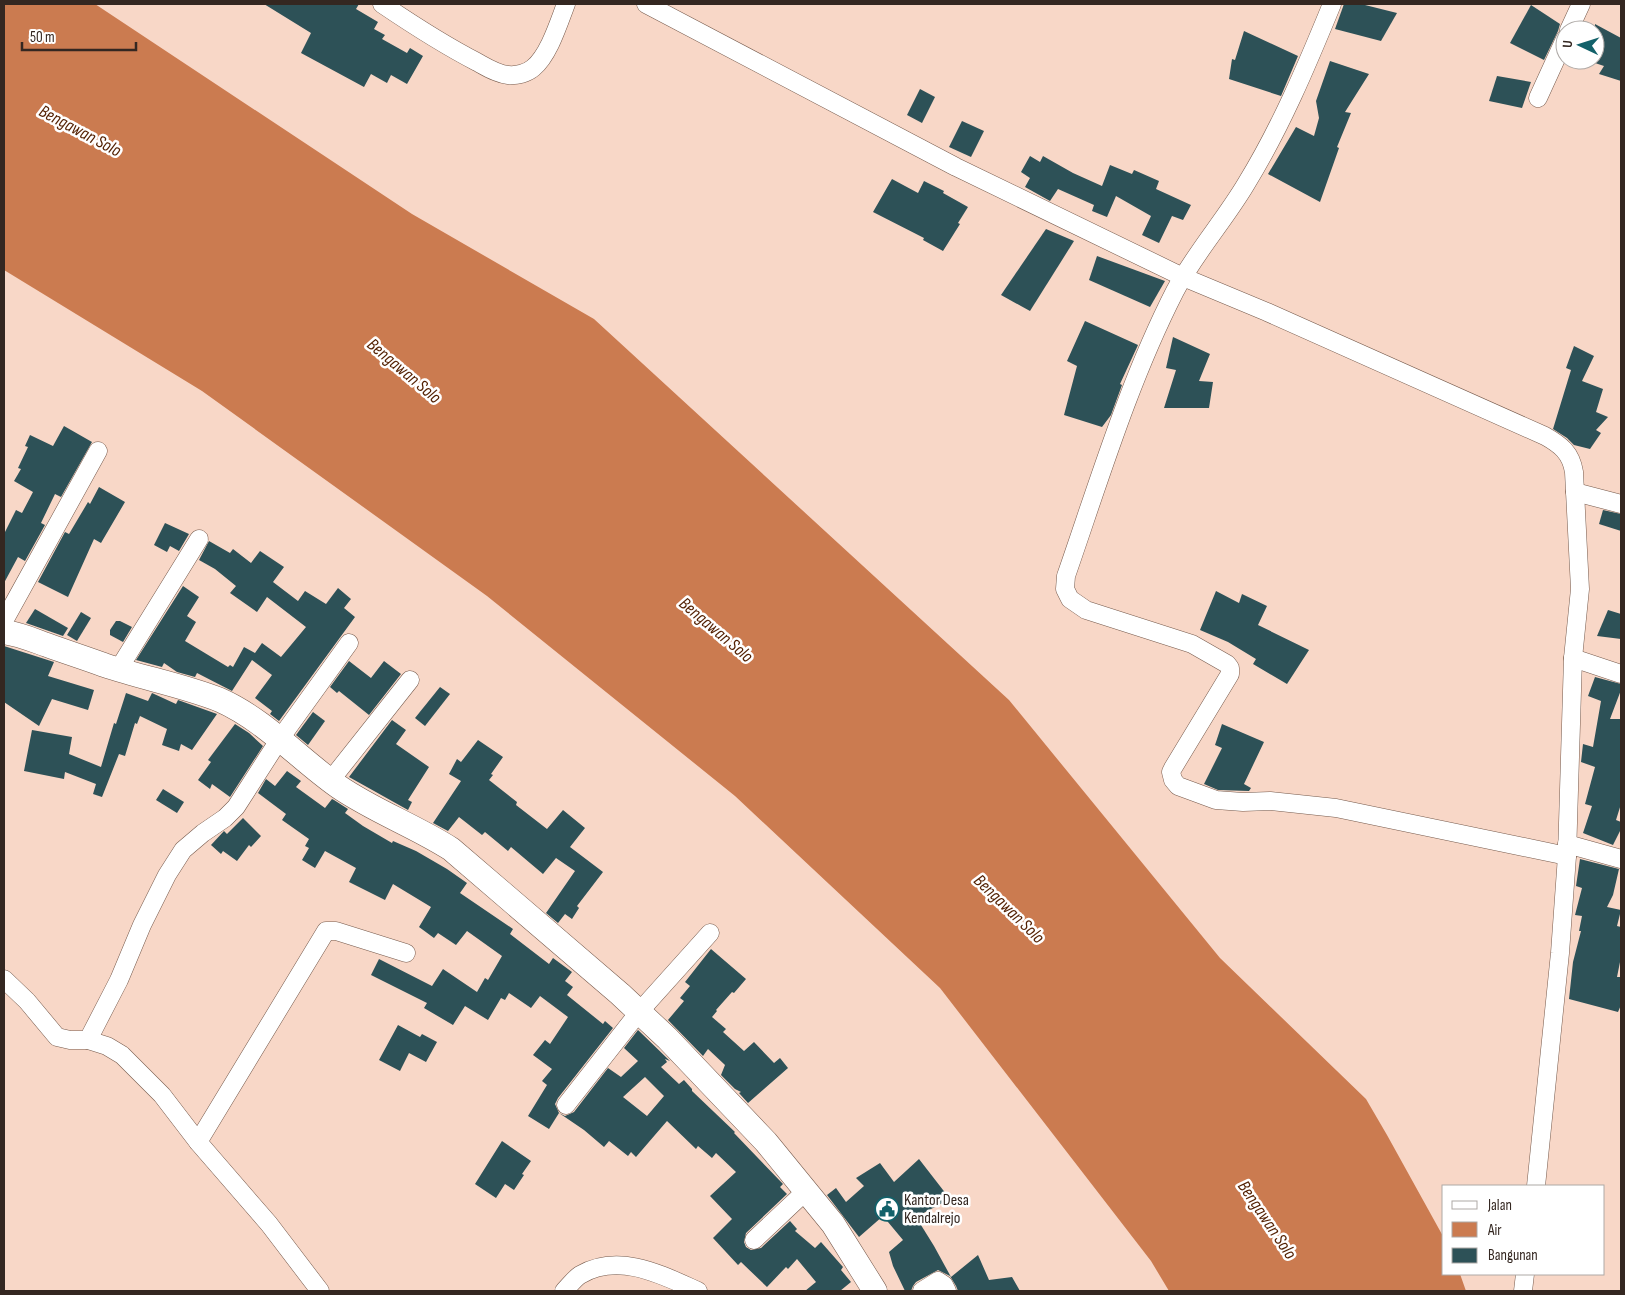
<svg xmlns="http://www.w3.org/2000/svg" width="1625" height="1295" font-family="'Sofia Sans Condensed',sans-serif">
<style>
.water{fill:#cb7b50}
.building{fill:#2d5157;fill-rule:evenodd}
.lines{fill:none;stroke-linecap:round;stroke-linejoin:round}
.street-casing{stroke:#765a4c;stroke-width:19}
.secondary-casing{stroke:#765a4c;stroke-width:25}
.street{stroke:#fff;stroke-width:18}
.secondary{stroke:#fff;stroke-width:24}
.labels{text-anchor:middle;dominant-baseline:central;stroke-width:5;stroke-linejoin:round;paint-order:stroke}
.poi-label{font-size:16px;fill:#342721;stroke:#fff;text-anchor:start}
.water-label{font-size:18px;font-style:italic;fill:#521f00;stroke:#fff}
</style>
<rect width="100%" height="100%" fill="#f8d7c7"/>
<path class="water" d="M 4,4 L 95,4 L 412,214 L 594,319 L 1009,700 L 1220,958 L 1366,1099 L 1387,1135 L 1444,1238 L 1444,1274 L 1460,1274 L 1466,1291 L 1169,1291 L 1151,1261 L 940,988 L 735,796 L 487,596 L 202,391 L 4,270 Z"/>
<g class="building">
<path d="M 264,4 L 359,4 L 356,9 L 378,22 L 374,29 L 385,35 L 382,39 L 407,53 L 410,48 L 423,56 L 407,84 L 391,75 L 387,83 L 371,74 L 364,87 L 301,53 L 311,33 Z"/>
<path d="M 1344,4 L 1361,4 L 1397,13 L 1381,41 L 1335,29 Z"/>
<path d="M 1531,5 L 1560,24 L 1558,31 L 1544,60 L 1510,43 Z"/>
<path d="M 1595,24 L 1621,38 L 1621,81 L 1599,74 L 1604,66 L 1595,63 Z"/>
<path d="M 1244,31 L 1298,56 L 1281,96 L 1229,79 L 1232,59 L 1235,60 Z"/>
<path d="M 1330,61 L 1369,74 L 1345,112 L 1351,113 L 1337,147 L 1339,148 L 1320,202 L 1268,174 L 1296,127 L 1314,136 L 1319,118 L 1316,101 Z"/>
<path d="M 1497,76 L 1531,82 L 1522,108 L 1489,101 Z"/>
<path d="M 920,89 L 935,97 L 922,123 L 907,115 Z"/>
<path d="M 962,121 L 984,131 L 971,157 L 949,147 Z"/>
<path d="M 1030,156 L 1040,162 L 1043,156 L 1073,173 L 1102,186 L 1110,165 L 1132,174 L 1134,170 L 1159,181 L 1156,189 L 1191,205 L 1183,220 L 1172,216 L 1159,243 L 1142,235 L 1151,216 L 1116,196 L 1107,217 L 1092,211 L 1094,205 L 1058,189 L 1050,201 L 1025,187 L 1030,178 L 1021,172 Z"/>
<path d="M 892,179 L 918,193 L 924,181 L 944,191 L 943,193 L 968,207 L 958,223 L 960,224 L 943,251 L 923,240 L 924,238 L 873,212 Z"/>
<path d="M 1046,229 L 1074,241 L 1030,311 L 1001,295 Z"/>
<path d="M 1097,256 L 1165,281 L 1150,307 L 1089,280 Z"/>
<path d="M 1085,321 L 1138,345 L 1120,384 L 1122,385 L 1111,415 L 1102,427 L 1064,415 L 1077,366 L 1067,361 Z"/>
<path d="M 1173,337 L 1210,354 L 1199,381 L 1213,382 L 1209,408 L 1164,408 L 1176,370 L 1166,368 Z"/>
<path d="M 1574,346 L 1594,356 L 1582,381 L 1603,389 L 1596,412 L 1608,417 L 1596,430 L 1601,433 L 1590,449 L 1574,445 L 1567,438 L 1553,429 L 1571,370 L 1566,368 Z"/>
<path d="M 64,426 L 92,442 L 61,497 L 55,494 L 41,523 L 45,525 L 25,561 L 18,557 L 4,583 L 4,534 L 16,510 L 22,513 L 33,492 L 14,481 L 21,469 L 18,468 L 28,447 L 25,446 L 30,435 L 53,446 Z"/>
<path d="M 99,487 L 125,502 L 101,543 L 94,539 L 68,597 L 38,582 L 65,532 L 69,534 L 88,502 L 90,504 Z"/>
<path d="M 1603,510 L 1621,514 L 1621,531 L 1599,524 Z"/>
<path d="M 165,523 L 189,534 L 179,551 L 170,546 L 167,552 L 154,545 Z"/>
<path d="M 209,541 L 230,553 L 233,549 L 251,563 L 260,551 L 284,567 L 273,582 L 298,601 L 305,591 L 326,604 L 338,588 L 351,599 L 344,608 L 355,617 L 279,721 L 270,714 L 272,711 L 255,698 L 272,675 L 252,660 L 232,691 L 197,673 L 195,677 L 177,672 L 164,663 L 162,667 L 136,660 L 183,586 L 199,597 L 187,616 L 196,622 L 185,641 L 228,667 L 230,665 L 233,667 L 244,647 L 255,653 L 262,643 L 281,657 L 306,627 L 267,597 L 257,612 L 230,593 L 236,586 L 215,569 L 199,560 Z"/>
<path d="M 1216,591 L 1239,603 L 1242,594 L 1267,606 L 1258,625 L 1309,650 L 1287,684 L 1253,664 L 1256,659 L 1228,642 L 1200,630 Z"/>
<path d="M 35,609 L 68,628 L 63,636 L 26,623 Z"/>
<path d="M 1608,610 L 1621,614 L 1621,639 L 1597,636 Z"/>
<path d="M 81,612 L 91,618 L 77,641 L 67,635 Z"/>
<path d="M 116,621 L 120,621 L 132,627 L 123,642 L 110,635 L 110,630 Z"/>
<path d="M 4,646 L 54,662 L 48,676 L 94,690 L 88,710 L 52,699 L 39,726 L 4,702 Z"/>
<path d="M 349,661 L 371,678 L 384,661 L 401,674 L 369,715 L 339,691 L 337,693 L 330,687 Z"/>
<path d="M 1595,677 L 1621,684 L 1621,690 L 1610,719 L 1621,719 L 1621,804 L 1616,820 L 1621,822 L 1621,829 L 1613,845 L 1583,833 L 1592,806 L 1585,804 L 1595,767 L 1581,762 L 1583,744 L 1593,747 L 1601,701 L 1588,696 Z"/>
<path d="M 440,687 L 450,694 L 425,726 L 415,718 Z"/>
<path d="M 126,693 L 148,701 L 152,693 L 176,704 L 178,700 L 217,714 L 192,750 L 181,744 L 179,751 L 162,745 L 167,729 L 140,716 L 137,724 L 135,723 L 125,756 L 119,754 L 102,797 L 93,794 L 96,784 L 65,772 L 64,779 L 24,771 L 32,730 L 72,737 L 69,754 L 101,767 L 114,723 L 116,724 Z"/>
<path d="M 313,712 L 325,721 L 308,745 L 296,735 Z"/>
<path d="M 392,720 L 406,730 L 396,744 L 429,767 L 408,800 L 412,802 L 408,810 L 349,777 Z"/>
<path d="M 235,724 L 249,733 L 263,746 L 230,797 L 212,784 L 210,789 L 198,780 L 211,762 L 208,760 Z"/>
<path d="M 1222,724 L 1264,742 L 1244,784 L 1251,788 L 1249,791 L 1218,790 L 1204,784 L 1222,748 L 1215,745 Z"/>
<path d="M 478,740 L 503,757 L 491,774 L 493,775 L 489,780 L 517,802 L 516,805 L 547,829 L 563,810 L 585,828 L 570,847 L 603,872 L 577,906 L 579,908 L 572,919 L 565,914 L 558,923 L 546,913 L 575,871 L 556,858 L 543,874 L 511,847 L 508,851 L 485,832 L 482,835 L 459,817 L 448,831 L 433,823 L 461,781 L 449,774 L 457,759 L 461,762 Z"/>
<path d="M 287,771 L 301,781 L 296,787 L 325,808 L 332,799 L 334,800 L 348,809 L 345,813 L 363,826 L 392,843 L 393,841 L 416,851 L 447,869 L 467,883 L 460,893 L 513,929 L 510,934 L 549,964 L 553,958 L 572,972 L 565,981 L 573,987 L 567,995 L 603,1024 L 605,1021 L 613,1028 L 558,1098 L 555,1104 L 559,1113 L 565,1116 L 574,1112 L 608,1068 L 621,1077 L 638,1061 L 624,1048 L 638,1030 L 670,1061 L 665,1059 L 667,1062 L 661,1067 L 679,1084 L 684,1080 L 692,1089 L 692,1091 L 735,1132 L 734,1133 L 783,1184 L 780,1187 L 787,1194 L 746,1233 L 744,1242 L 746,1247 L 751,1250 L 761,1248 L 790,1221 L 797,1229 L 795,1231 L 815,1248 L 821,1242 L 843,1267 L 841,1270 L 851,1282 L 840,1291 L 805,1291 L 816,1282 L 797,1259 L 788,1269 L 786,1267 L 767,1287 L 741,1262 L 738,1265 L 713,1238 L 732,1219 L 710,1196 L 736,1172 L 716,1153 L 712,1158 L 698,1146 L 696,1149 L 667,1121 L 636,1157 L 631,1152 L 628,1156 L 609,1141 L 604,1147 L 584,1130 L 559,1113 L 549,1129 L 528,1116 L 547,1085 L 542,1081 L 552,1069 L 533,1055 L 545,1040 L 550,1044 L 568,1017 L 540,996 L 531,1008 L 509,993 L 505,1000 L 501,998 L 488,1020 L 465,1006 L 453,1025 L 424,1008 L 427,1003 L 371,975 L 379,959 L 432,986 L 443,969 L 477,992 L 485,978 L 488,980 L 502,956 L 467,931 L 456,945 L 438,933 L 434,938 L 419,927 L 431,907 L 393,884 L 385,900 L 349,882 L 356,868 L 325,851 L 315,868 L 302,860 L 309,848 L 305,846 L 309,839 L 282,820 L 286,814 L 258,793 L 266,779 L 275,786 ZM 645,1077 L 664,1096 L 647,1116 L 623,1097 Z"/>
<path d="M 163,789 L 184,802 L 177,813 L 156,800 Z"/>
<path d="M 243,818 L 261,836 L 251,847 L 249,845 L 237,861 L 223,851 L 221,854 L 211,845 L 224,831 L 227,834 Z"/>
<path d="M 1580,859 L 1619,869 L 1613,895 L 1607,907 L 1621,910 L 1617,926 L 1621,927 L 1621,957 L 1617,977 L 1621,977 L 1621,1005 L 1618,1012 L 1569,999 L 1573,962 L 1581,931 L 1579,931 L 1582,916 L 1575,915 L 1582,888 L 1576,886 Z"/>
<path d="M 711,949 L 746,979 L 734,993 L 732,992 L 716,1010 L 717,1011 L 712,1017 L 726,1029 L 723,1032 L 744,1051 L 754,1042 L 774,1063 L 780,1058 L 788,1068 L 748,1103 L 739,1093 L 741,1092 L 735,1089 L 721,1075 L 725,1065 L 708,1049 L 703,1056 L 668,1020 L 684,1001 L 680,998 L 690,986 L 685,982 Z"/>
<path d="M 398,1025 L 420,1037 L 422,1034 L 437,1042 L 426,1062 L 409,1053 L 400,1071 L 379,1060 Z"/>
<path d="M 502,1141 L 531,1161 L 522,1174 L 524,1175 L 514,1190 L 505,1184 L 496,1198 L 475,1184 Z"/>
<path d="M 919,1159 L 950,1199 L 916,1217 L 934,1246 L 951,1277 L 978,1255 L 989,1280 L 1012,1277 L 1020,1291 L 958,1291 L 956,1286 L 950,1276 L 938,1270 L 916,1282 L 913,1286 L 911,1291 L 905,1291 L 893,1266 L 889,1252 L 903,1240 L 883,1216 L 859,1237 L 827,1195 L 836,1188 L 846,1202 L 864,1186 L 856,1178 L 880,1163 L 894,1182 Z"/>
</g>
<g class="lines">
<g class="street-casing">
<g id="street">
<path d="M 382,4 C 413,25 444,45 477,62 C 486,67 497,74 508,75 C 517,76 527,73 533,68 C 549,55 559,22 566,4"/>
<path d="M 646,4 L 956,167 L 1183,277 L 1267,312 L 1545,436 C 1561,445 1571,453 1574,472 L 1580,589 L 1573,658 L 1567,856 L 1560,953 L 1536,1186"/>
<path d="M 1332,4 C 1307,65 1281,127 1246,184 C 1224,221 1195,253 1175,291 C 1129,381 1099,481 1066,576 L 1065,589 L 1070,599 L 1086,610 L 1192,644 L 1227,664 L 1230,668 L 1230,674 L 1173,768 L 1171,772 L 1173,780 L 1178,786 L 1216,800 L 1243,802 L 1270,801 L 1336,808 L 1567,856"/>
<path d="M 1569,30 L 1581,4"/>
<path d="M 1538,98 L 1565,39"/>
<path d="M 1575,492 L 1621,504"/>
<path d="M 4,621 L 98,451"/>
<path d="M 1573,658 L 1621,674"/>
<path d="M 118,670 L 199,539"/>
<path d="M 330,781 L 410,680"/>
<path d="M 1567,844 L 1621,859"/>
<path d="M 4,979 L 27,1001 L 57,1037 L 70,1040 L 88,1040 L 107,1046 L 122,1055 L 162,1095 L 198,1142 L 269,1224 L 320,1291"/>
<path d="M 88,1040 L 119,980 L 142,925 L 167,875 L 183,850 L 203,833 L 225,818 L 236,807 L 279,740 L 349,643"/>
<path d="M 566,1105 L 639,1012 L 710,933"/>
<path d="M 198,1142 L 326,931 L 336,931 L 406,953"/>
<path d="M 754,1240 L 806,1191"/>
<path d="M 564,1291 C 569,1286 574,1279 580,1275 C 619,1252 662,1275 698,1291"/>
<path d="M 922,1291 L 938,1281 L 944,1285 L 947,1291"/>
<path d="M 1523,1291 L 1525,1274"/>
</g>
</g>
<g class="secondary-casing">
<path id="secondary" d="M 4,632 C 19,634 33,640 47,645 C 66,652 85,658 104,665 C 142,678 182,685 220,700 C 265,720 299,759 339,787 C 374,811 415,826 451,849 L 620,994 L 667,1038 L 766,1142 L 806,1191 L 833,1224 L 875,1291"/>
</g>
<use href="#street" class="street"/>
<use href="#secondary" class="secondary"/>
</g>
<defs>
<g id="civic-ring" transform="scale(1.25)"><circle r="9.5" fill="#fff" stroke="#12616a" stroke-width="1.5"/><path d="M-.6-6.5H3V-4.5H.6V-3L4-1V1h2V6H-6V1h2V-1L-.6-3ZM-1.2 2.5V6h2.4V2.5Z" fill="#12616a"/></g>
</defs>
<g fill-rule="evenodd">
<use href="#civic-ring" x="887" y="1209"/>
</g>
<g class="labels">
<g class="poi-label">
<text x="904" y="1200">Kantor Desa<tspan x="904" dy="18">Kendalrejo</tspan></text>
</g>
<g class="water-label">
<text transform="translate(80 131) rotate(28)">Bengawan Solo</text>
<text transform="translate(404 371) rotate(40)">Bengawan Solo</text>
<text transform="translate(716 630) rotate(40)">Bengawan Solo</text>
<text transform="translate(1009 909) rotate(44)">Bengawan Solo</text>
<text transform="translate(1267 1220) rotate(56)">Bengawan Solo</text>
</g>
</g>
<rect width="1625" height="1295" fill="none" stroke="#342721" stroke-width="10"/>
<rect x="1442" y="1185" width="162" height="90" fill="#ffffff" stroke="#aea9a6"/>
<rect x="1452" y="1201" width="25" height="8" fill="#ffffff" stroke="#aea9a6"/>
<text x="1488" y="1210" font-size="15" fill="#342721">Jalan</text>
<rect x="1452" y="1222" width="25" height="15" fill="#cb7b50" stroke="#aea9a6"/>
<text x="1488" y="1235" font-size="15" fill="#342721">Air</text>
<rect x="1452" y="1248" width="25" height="15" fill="#2d5157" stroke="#aea9a6"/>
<text x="1488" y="1260" font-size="15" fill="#342721">Bangunan</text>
<g transform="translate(1580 45) rotate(274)"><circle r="24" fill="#ffffff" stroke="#aea9a6"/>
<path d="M0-4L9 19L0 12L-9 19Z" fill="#12616a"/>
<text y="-8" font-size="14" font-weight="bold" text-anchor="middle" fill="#342721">U</text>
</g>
<path d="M22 42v8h114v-8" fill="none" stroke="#342721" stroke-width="2.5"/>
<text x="30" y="42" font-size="15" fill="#342721" stroke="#ffffff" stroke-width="4" paint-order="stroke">50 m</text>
</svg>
